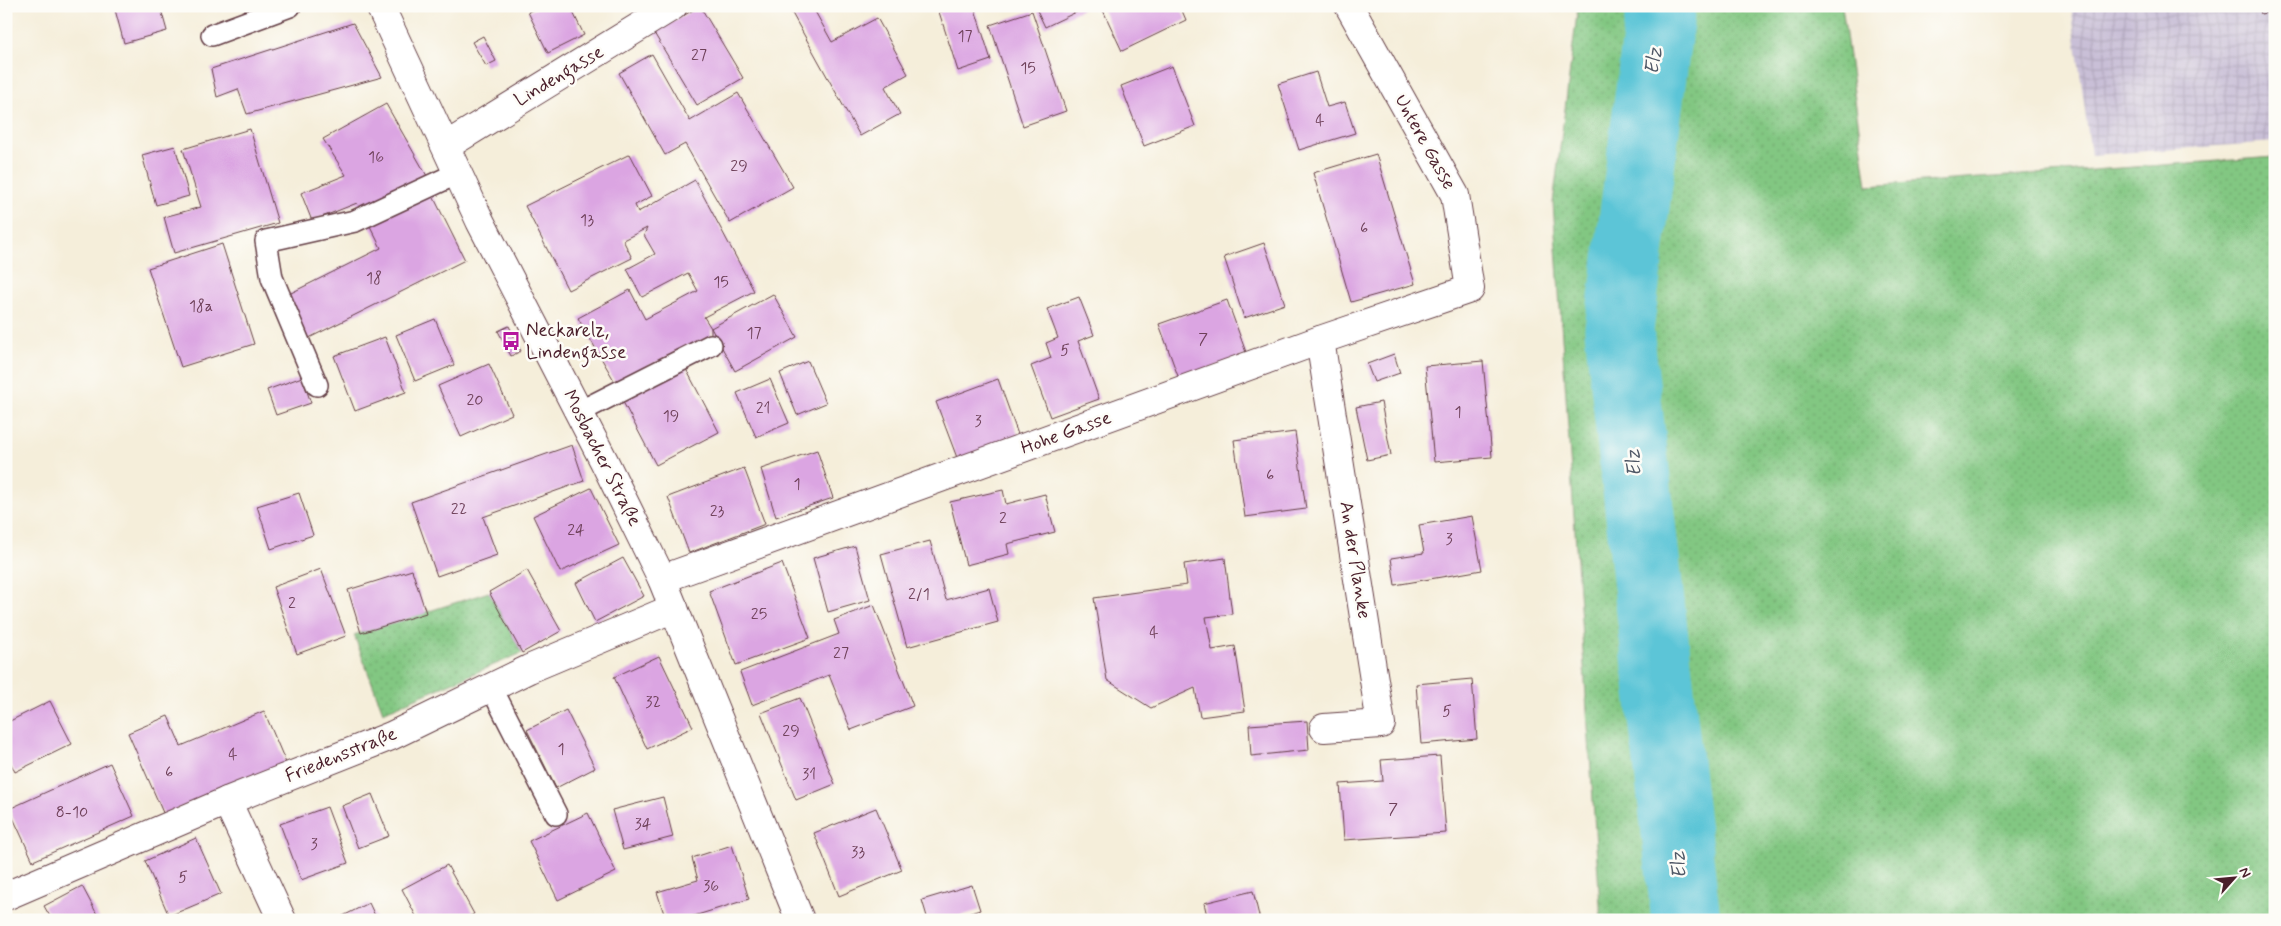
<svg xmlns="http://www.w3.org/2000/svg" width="2281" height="926" font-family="Mynerve,sans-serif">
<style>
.industrial{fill:url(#industrial-grid)}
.grass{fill:url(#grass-dots);stroke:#667356}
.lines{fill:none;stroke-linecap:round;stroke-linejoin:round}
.river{stroke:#5bc5d7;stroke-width:69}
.building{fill:#dba5e2}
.service-casing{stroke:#643e45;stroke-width:24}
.minor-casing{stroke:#643e45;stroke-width:30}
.tertiary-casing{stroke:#643e45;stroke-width:30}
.service{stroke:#fff;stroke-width:21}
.minor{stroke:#fff;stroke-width:28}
.tertiary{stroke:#fff;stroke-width:28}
.labels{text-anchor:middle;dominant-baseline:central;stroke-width:5;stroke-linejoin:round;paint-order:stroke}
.number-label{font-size:16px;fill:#6e4059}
.street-label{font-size:19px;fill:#4a1f2b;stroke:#fdfcf7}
.poi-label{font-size:19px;fill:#4a1f2b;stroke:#fdfcf7;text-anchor:start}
.water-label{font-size:20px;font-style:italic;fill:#505967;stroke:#fdfcf7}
</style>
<defs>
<pattern id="industrial-grid" width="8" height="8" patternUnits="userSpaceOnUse" patternTransform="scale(1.25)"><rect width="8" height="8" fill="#c9bfd7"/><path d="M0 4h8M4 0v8" fill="none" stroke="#aea4b9"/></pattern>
<pattern id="grass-dots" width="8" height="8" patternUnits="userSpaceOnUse" patternTransform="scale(1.25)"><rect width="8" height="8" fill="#82c782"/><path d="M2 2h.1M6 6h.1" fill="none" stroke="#72aa70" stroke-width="1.8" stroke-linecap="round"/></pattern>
</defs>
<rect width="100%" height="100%" fill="#fdfcf7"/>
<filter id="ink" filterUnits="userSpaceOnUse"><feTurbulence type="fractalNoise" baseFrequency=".02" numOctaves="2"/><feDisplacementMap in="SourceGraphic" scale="10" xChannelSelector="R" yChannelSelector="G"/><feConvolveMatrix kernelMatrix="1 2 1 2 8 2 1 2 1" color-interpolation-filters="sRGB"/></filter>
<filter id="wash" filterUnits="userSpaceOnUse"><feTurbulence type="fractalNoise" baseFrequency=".0096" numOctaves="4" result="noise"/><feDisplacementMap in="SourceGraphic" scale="20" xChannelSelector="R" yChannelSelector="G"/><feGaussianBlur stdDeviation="1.12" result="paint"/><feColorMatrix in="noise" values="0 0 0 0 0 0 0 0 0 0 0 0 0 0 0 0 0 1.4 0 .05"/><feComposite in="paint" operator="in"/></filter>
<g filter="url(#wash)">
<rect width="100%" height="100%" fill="#f5eeda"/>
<path class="industrial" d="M 2071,6 L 2275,6 L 2275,142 L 2091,155 Z"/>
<g class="grass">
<path d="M 1578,6 L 1842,6 L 1867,186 L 2275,157 L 2275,920 L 1601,920 L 1553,203 Z"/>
<path d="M 489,592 L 522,653 L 383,712 L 354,635 Z"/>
</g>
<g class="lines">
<path class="river" d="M 1661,6 L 1619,330 L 1686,920"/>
</g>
<g id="blocks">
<g class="building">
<path d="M 114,6 L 160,6 L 167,31 L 124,43 Z"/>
<path d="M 540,6 L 570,6 L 584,35 L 548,53 L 528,12 Z"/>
<path d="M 700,6 L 743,78 L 697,105 L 654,33 Z"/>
<path d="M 788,6 L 812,6 L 832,42 L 877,18 L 908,74 L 885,87 L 900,114 L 860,136 Z"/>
<path d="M 957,6 L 974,6 L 991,60 L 958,71 L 939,12 Z"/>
<path d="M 1035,6 L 1089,6 L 1045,27 Z"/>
<path d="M 1101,6 L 1180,6 L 1186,20 L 1122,51 Z"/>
<path d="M 2259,6 L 2275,6 L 2275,11 L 2261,14 Z"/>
<path d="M 1032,11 L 1066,111 L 1023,126 L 990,25 Z"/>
<path d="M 353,23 L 382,77 L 247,114 L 238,89 L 217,97 L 211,69 Z"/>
<path d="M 483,36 L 496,61 L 486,66 L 472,42 Z"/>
<path d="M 652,54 L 690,121 L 738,93 L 793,187 L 730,223 L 685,144 L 665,155 L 619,73 Z"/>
<path d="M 1172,66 L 1195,126 L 1144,146 L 1121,86 Z"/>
<path d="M 1316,72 L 1327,107 L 1345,102 L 1355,133 L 1299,150 L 1278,84 Z"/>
<path d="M 386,104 L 427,176 L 364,211 L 357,203 L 312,221 L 301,193 L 346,175 L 323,139 Z"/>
<path d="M 250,129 L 278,223 L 174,253 L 164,217 L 201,207 L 183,149 Z"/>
<path d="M 175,146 L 189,196 L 156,205 L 142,155 Z"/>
<path d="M 630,154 L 652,196 L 635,205 L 638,212 L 695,180 L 754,291 L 704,317 L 711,328 L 711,336 L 615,382 L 578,318 L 630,290 L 645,319 L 698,291 L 688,273 L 642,297 L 627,269 L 655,254 L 644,235 L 647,228 L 623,240 L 632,258 L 568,290 L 525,206 Z"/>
<path d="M 1376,154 L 1415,284 L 1351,302 L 1313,173 Z"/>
<path d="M 431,192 L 465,260 L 305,340 L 283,297 L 381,248 L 369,224 Z"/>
<path d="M 1264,243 L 1285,304 L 1244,318 L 1224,257 Z"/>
<path d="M 222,244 L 254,344 L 181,367 L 148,268 Z"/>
<path d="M 773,294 L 797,337 L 735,371 L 711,328 Z"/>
<path d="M 1079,297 L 1094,335 L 1078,341 L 1099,399 L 1050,417 L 1031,366 L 1051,358 L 1046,343 L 1058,338 L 1047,309 Z"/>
<path d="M 1227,300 L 1247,355 L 1179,379 L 1159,324 Z"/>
<path d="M 435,319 L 454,365 L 415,381 L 396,335 Z"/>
<path d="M 509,326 L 521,351 L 511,356 L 498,331 Z"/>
<path d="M 385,337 L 406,392 L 355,411 L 334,356 Z"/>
<path d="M 1394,354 L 1400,373 L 1374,382 L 1367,364 Z"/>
<path d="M 808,361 L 826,403 L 797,415 L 780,373 Z"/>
<path d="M 1483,361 L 1492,457 L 1434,462 L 1425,366 Z"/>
<path d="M 489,364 L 512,414 L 461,437 L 438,386 Z"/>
<path d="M 685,367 L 719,432 L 656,465 L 622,400 Z"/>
<path d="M 302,377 L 311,403 L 276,415 L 267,390 Z"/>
<path d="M 770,379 L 789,423 L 756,437 L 737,393 Z"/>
<path d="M 998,379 L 1020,440 L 959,463 L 936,402 Z"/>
<path d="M 1381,402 L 1391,455 L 1367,460 L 1356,407 Z"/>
<path d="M 1295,432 L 1306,509 L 1245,517 L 1234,440 Z"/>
<path d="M 572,445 L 584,481 L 483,517 L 497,555 L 437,576 L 411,502 Z"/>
<path d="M 817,450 L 833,498 L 776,517 L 761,469 Z"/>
<path d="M 744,468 L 765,524 L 689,553 L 668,497 Z"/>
<path d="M 591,488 L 619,545 L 560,572 L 533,516 Z"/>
<path d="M 1003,490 L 1006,504 L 1045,494 L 1055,532 L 1007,544 L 1009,554 L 966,565 L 950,502 Z"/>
<path d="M 299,493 L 313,535 L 271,549 L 257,506 Z"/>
<path d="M 1472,516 L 1482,570 L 1395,585 L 1391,558 L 1424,553 L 1419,525 Z"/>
<path d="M 930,541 L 946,600 L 989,588 L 998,622 L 907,647 L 881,554 Z"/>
<path d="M 855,546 L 870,600 L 828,612 L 813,558 Z"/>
<path d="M 623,558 L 644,596 L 595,622 L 576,583 Z"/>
<path d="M 1225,558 L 1232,614 L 1206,617 L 1212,650 L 1235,646 L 1245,711 L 1200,717 L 1195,688 L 1151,708 L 1107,680 L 1094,598 L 1187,585 L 1184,564 Z"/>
<path d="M 782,563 L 810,638 L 736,665 L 709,591 Z"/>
<path d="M 321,569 L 346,636 L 297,654 L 273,587 Z"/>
<path d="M 412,570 L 426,613 L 361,633 L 348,590 Z"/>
<path d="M 527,570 L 561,631 L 522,653 L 489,592 Z"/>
<path d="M 874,605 L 913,706 L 851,730 L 829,675 L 752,705 L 740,672 L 839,634 L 834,620 Z"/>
<path d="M 659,656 L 693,727 L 647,749 L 614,677 Z"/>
<path d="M 1472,679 L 1477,739 L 1421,744 L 1416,684 Z"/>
<path d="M 800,698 L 835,784 L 796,800 L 761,713 Z"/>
<path d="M 50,701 L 72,744 L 15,772 L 6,754 L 6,723 Z"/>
<path d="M 566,710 L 595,768 L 556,788 L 527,730 Z"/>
<path d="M 264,711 L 286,763 L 164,815 L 128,733 L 168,716 L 181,746 Z"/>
<path d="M 1307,721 L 1309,750 L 1251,756 L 1249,725 Z"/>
<path d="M 1440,756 L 1446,833 L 1344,840 L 1340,784 L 1383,781 L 1381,760 Z"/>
<path d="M 110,763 L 134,816 L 33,861 L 9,809 Z"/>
<path d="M 372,794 L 389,836 L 358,848 L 342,806 Z"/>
<path d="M 663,797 L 673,837 L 623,850 L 612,810 Z"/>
<path d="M 327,807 L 348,863 L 301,880 L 280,824 Z"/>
<path d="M 876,808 L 902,870 L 839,896 L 814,833 Z"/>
<path d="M 588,813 L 616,872 L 558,900 L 529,841 Z"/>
<path d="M 196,838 L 221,894 L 169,916 L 145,861 Z"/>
<path d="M 732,845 L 749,899 L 681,920 L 666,920 L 657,892 L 698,880 L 692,858 Z"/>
<path d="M 447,865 L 474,914 L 463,920 L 418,920 L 402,889 Z"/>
<path d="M 972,885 L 980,910 L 948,920 L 928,920 L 922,900 Z"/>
<path d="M 82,886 L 100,920 L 52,920 L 44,906 Z"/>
<path d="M 1253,891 L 1260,920 L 1208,920 L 1204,903 Z"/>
<path d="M 369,903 L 377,920 L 335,920 Z"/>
<path d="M 22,914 L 24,920 L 9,920 Z"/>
</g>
</g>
</g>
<g filter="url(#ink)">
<use href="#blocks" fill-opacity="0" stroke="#643e45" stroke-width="1"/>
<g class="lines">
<g class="service-casing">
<g id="service">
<path d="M 212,35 L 290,6"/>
<path d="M 317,385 L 272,278 L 266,241 L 355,221 L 458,173"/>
<path d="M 579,412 L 711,345"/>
<path d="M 491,687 L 556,814"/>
</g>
</g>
<g class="minor-casing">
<g id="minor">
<path d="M 446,146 L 673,6"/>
<path d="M 1320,340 L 1381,724 L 1324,728"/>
<path d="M 662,579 L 1320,340 L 1470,289 L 1455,195 L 1349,6"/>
<path d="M 227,801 L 282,920"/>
<path d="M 6,896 L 227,801 L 391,736 L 529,669 L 674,608"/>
</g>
</g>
<g class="tertiary-casing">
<path id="tertiary" d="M 380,6 L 480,221 L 604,461 L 662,579 L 800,920"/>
</g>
<use href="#service" class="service"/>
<use href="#minor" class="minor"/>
<use href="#tertiary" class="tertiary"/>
</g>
</g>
<defs>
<g id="bus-bare" transform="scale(1.5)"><path d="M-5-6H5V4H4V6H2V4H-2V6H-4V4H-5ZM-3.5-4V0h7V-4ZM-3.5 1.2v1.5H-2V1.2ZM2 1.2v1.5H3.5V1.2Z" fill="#b5179e" stroke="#fdfcf7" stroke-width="2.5" paint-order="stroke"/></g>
</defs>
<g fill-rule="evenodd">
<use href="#bus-bare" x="511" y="341"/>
</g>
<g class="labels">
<g class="number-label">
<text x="965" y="36">17</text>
<text x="699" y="55">27</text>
<text x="1028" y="68">15</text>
<text x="1320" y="120">4</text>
<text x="376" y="157">16</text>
<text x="739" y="166">29</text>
<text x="587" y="220">13</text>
<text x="1364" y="228">6</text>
<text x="374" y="278">18</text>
<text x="721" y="282">15</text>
<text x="201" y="306">18a</text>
<text x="754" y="333">17</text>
<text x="1203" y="339">7</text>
<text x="1065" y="350">5</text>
<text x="475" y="400">20</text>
<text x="763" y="408">21</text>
<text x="1458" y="412">1</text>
<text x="671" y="416">19</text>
<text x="978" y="421">3</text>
<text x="1270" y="475">6</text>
<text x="797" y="484">1</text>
<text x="459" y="509">22</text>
<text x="717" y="511">23</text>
<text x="1003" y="518">2</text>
<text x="576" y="530">24</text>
<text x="1449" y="539">3</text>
<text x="919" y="594">2/1</text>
<text x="292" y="603">2</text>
<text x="759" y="614">25</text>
<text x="1154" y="632">4</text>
<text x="841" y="653">27</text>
<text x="653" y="702">32</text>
<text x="1447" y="711">5</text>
<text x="791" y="731">29</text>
<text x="561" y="749">1</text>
<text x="233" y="754">4</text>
<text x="169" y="772">6</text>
<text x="809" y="774">31</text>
<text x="1393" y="809">7</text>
<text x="72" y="812">8-10</text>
<text x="643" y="824">34</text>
<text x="314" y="844">3</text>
<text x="858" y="852">33</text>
<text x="183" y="877">5</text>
<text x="711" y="886">36</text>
</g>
<g class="street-label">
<text transform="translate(559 76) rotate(-31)">Lindengasse</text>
<text transform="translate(1425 142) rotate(61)">Untere Gasse</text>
<text transform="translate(1066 433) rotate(-20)">Hohe Gasse</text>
<text transform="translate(602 458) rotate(63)">Mosbacher Straße</text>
<text transform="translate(1355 560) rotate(81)">An der Planke</text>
<text transform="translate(341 755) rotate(-22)">Friedensstraße</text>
</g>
<g class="poi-label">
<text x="526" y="330">Neckarelz,<tspan x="526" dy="22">Lindengasse</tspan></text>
</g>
<g class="water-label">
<text transform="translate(1654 61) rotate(-82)">Elz</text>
<text transform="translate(1634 463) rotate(-96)">Elz</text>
<text transform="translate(1679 865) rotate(-96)">Elz</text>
</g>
</g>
<rect width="2281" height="926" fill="none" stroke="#fdfcf7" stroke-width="25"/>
<g transform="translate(2234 878) rotate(63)" stroke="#fdfcf7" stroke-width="4" paint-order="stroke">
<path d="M0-4L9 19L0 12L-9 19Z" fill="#4a1f2b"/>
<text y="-8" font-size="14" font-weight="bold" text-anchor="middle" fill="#4a1f2b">N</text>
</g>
</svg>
